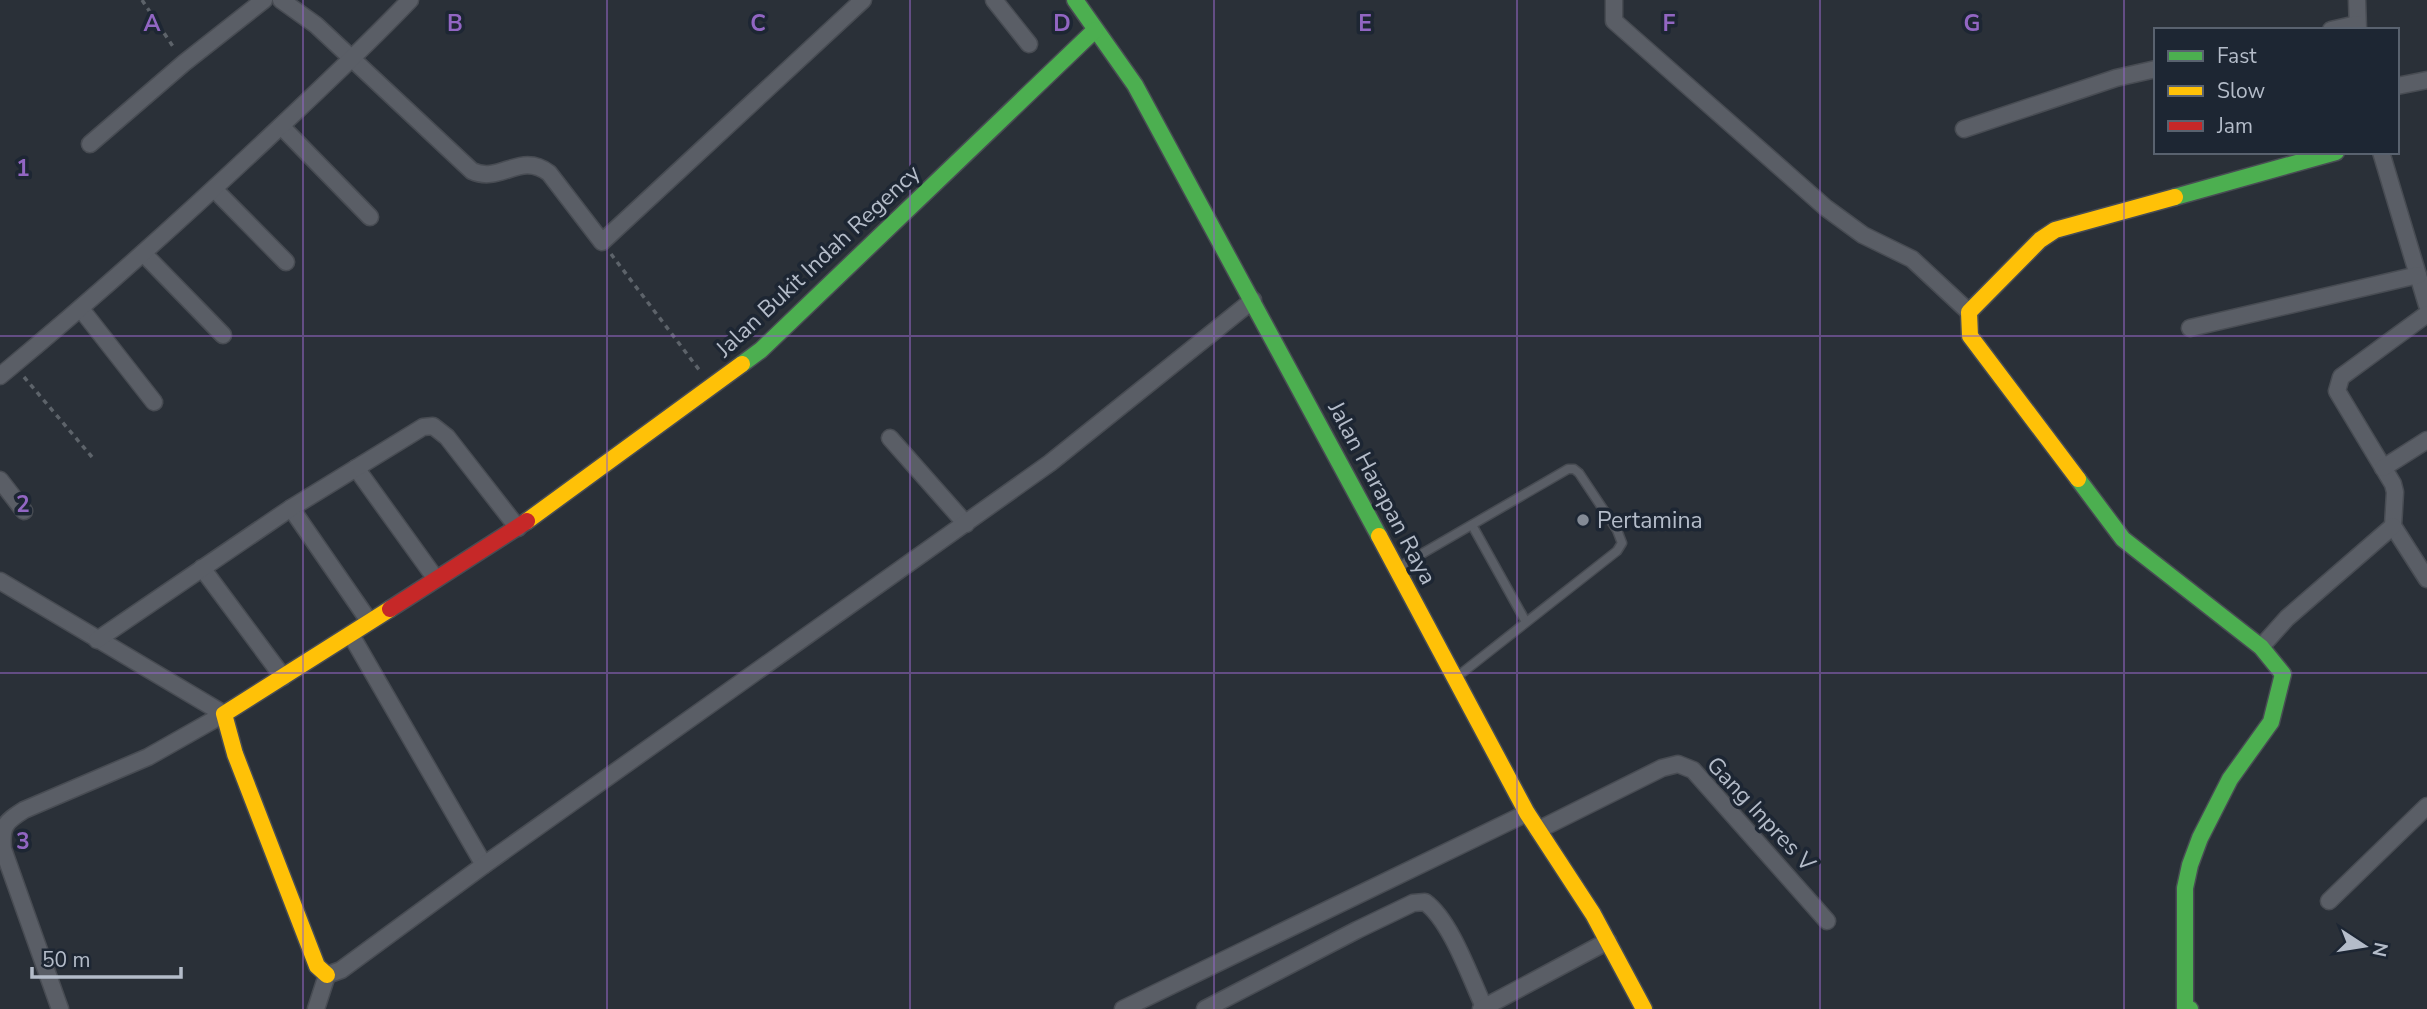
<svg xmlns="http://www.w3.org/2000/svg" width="2427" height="1009" font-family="'Nunito Sans',sans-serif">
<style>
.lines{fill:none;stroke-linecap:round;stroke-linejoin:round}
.lane-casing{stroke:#484c53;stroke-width:11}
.street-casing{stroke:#484c53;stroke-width:19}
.fast-casing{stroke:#484c53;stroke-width:19}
.slow-casing{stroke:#484c53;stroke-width:19}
.jam-casing{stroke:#484c53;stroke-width:19}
.path{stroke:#5d636a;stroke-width:3.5;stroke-dasharray:5 5;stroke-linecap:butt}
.lane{stroke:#5a5e66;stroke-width:8}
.street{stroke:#5a5e66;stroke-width:16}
.fast{stroke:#4caf50;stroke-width:16}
.slow{stroke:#ffc107;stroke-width:16}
.jam{stroke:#c62828;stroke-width:16}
.grid{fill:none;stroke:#9266c3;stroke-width:2;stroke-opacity:0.55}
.poi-dot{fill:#848b96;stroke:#1d2633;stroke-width:2.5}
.labels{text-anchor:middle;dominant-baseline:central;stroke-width:7;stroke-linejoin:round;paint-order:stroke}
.street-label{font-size:23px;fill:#b4bcc9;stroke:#1d2633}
.poi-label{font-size:23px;fill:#b4bcc9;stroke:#1d2633;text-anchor:start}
.grid-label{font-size:23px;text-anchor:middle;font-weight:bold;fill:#9266c3;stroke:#1d2633;stroke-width:7;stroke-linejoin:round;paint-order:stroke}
</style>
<rect width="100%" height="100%" fill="#2a3038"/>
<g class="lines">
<g class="lane-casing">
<g id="lane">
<path d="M 1472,525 L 1526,622"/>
<path d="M 1399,567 L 1568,469 L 1574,469 L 1579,473 L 1617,530 L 1622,543 L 1617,551 L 1458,676"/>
</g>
</g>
<g class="street-casing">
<g id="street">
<path d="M 281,0 L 316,25 L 472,171 C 501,184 520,151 549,173 L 602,242 L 863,0"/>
<path d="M 994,0 L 1029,44"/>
<path d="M 1614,0 L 1614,21 L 1826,208 L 1863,235 L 1912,259 L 1969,312"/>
<path d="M 2357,0 L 2358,30"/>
<path d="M 2331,30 L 2357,24"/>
<path d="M 2397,86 L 2427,80"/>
<path d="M 281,126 L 370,217"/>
<path d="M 1964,129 L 2116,78 L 2156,69"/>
<path d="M 90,144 L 184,63 L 264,0"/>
<path d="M 2381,152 L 2427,305"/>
<path d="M 214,189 L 286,262"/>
<path d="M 143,253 L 223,335"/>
<path d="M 81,309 L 154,402"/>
<path d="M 2427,314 L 2341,377 L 2337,391 L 2393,484 L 2395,492 L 2393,526 L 2427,579"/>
<path d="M 2190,328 L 2418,275"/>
<path d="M 0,376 C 92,300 181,220 268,138 C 316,93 364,48 410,0"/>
<path d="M 890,438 L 966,524"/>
<path d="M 356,468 L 436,579"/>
<path d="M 2383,468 L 2427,440"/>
<path d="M 0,480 L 24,511"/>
<path d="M 291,508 L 369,621"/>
<path d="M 202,568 L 283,677"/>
<path d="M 0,581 L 224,714 L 148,757 L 24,810 C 5,822 1,826 3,849 L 60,1009"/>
<path d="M 351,635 L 484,865"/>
<path d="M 97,640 L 291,508 L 423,427 L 433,426 L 447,437 L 518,528"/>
<path d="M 2261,647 L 2287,618 L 2393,526"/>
<path d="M 1538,830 L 1662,768 L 1678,764 L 1693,770 L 1827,921"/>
<path d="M 2329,901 L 2427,806"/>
<path d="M 316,1009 L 327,975 L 341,970 L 484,865 L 1050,463 L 1253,300"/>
<path d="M 1123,1009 L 1527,813"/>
<path d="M 1205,1009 L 1357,930 L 1413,903 L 1425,902 C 1451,921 1470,977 1484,1007"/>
<path d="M 1481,1009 L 1608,941"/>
</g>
</g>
<g class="fast-casing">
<g id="fast">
<path d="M 1075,0 L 1135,85 L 1379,536"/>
<path d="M 2175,197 L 2336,152"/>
<path d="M 742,364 L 761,350 L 1095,30"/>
<path d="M 2078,479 L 2123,539 L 2261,647 L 2283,674 L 2271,722 L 2230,779 L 2200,838 L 2190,865 L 2185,888 L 2185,1007 L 2190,1009"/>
</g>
</g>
<g class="slow-casing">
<g id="slow">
<path d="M 2078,479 L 1970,336 L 1969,312 L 2040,240 L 2055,230 L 2175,197"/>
<path d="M 527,521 L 742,364"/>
<path d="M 1379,536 L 1527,813 L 1593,914 L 1644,1009"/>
<path d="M 327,975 L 317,966 L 235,754 L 224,714 L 390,609"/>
</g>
</g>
<g class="jam-casing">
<path id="jam" d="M 390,609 L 527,521"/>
</g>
<g class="path">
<path d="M 142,0 L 174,48"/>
<path d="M 611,254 L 700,371"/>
<path d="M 24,377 L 92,457"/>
</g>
<use href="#lane" class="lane"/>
<use href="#street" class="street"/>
<use href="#fast" class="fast"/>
<use href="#slow" class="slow"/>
<use href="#jam" class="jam"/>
</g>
<path class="grid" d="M 303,0 L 303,1009M 607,0 L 607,1009M 910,0 L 910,1009M 1214,0 L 1214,1009M 1517,0 L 1517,1009M 1820,0 L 1820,1009M 2124,0 L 2124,1009M 0,336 L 2427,336M 0,673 L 2427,673"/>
<circle class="poi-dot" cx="1583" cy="520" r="7"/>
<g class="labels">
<g class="street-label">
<text transform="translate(818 261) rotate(-43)">Jalan Bukit Indah Regency</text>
<text transform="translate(1382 493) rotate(62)">Jalan Harapan Raya</text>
<text transform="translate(1761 814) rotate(47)">Gang Inpres V</text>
</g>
<g class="poi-label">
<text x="1597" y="520">Pertamina</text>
</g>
</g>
<g class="grid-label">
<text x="152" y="31">A</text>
<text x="455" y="31">B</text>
<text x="758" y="31">C</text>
<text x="1062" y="31">D</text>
<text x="1365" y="31">E</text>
<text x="1669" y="31">F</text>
<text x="1972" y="31">G</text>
<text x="23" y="176">1</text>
<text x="23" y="512">2</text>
<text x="23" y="849">3</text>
</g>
<rect x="2154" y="28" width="245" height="126" fill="#1d2633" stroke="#59626f" stroke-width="2"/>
<rect x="2168" y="51" width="35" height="10" fill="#4caf50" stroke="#59626f" stroke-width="2"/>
<text x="2217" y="63" font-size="21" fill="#b4bcc9">Fast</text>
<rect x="2168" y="86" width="35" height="10" fill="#ffc107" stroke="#59626f" stroke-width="2"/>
<text x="2217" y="98" font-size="21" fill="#b4bcc9">Slow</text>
<rect x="2168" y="121" width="35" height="10" fill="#c62828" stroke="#59626f" stroke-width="2"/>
<text x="2217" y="133" font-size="21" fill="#b4bcc9">Jam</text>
<g transform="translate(2364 946) rotate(102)" stroke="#1d2633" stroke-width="5" paint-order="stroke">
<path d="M0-5L12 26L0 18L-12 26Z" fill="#b4bcc9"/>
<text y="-10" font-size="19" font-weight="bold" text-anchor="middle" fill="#b4bcc9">N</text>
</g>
<path d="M32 967v10h149v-10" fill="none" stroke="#b4bcc9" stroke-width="3.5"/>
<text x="42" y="967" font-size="21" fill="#b4bcc9" stroke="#1d2633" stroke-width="5" paint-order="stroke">50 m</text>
</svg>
